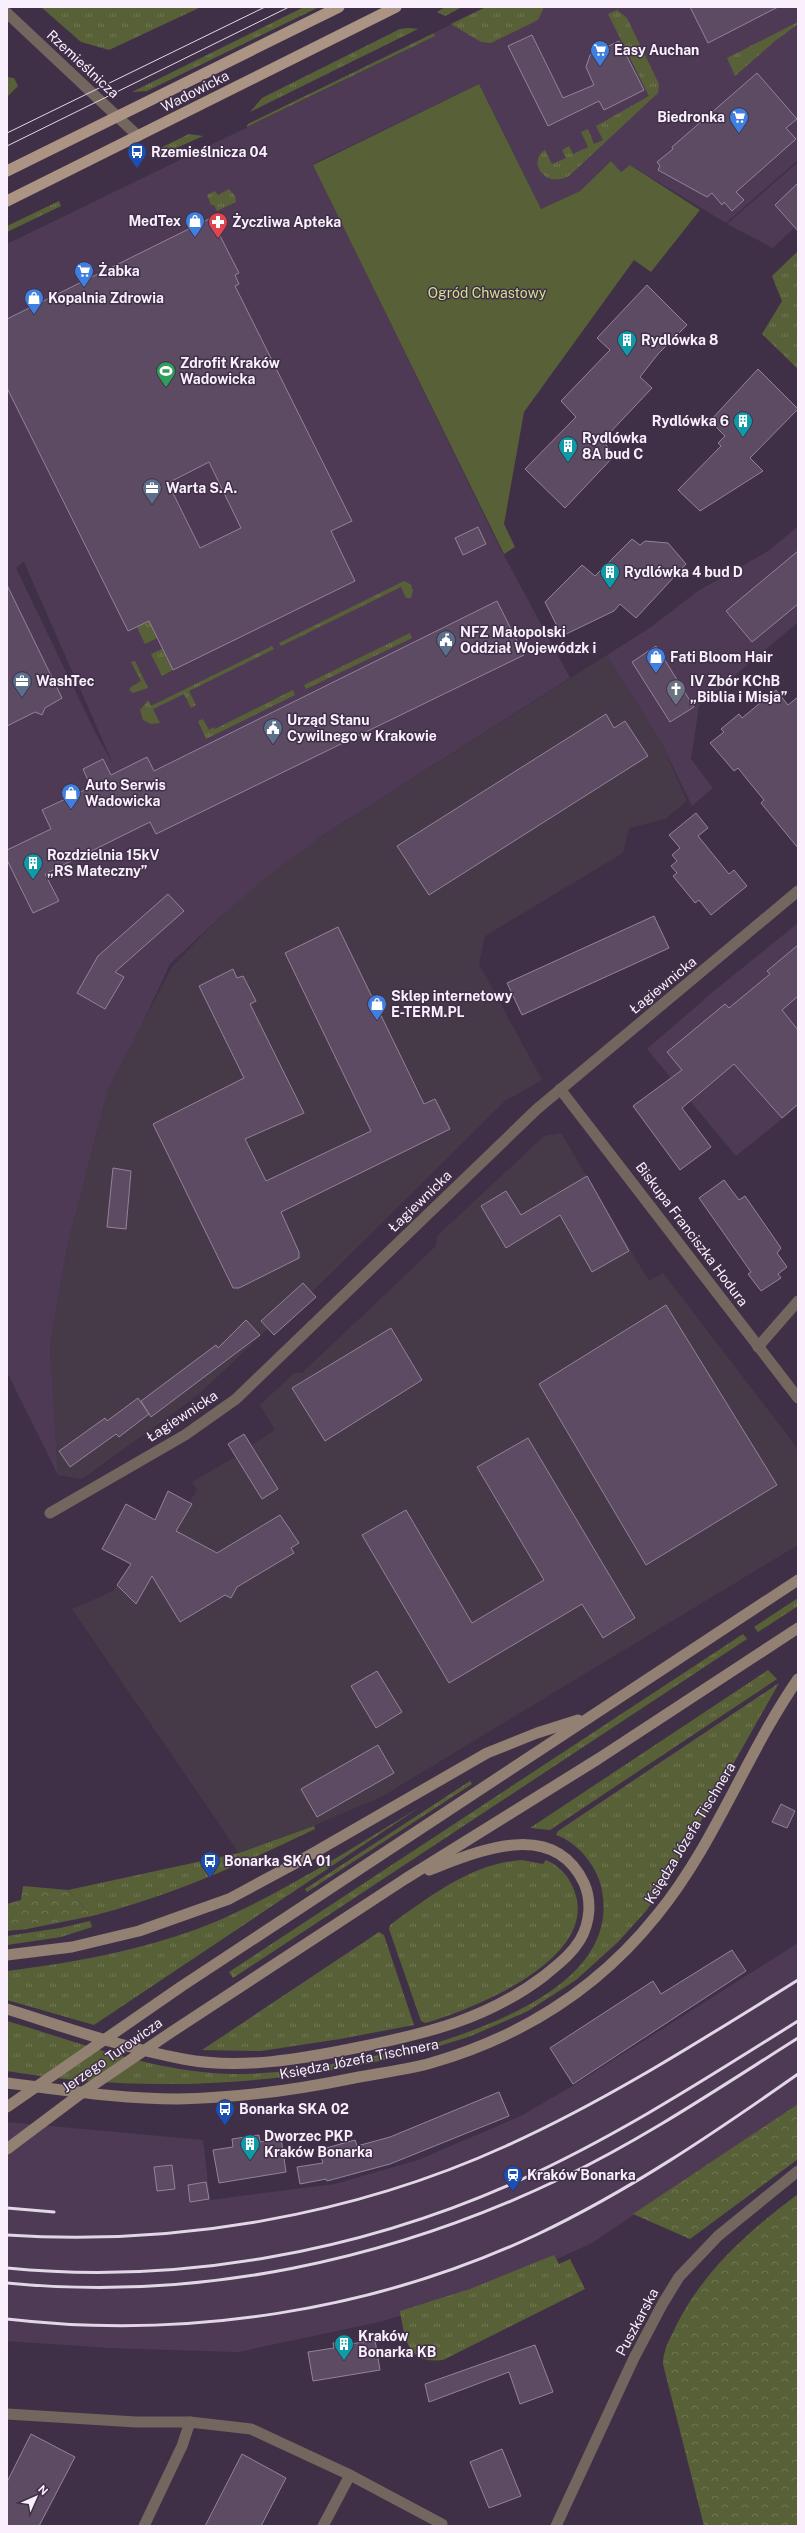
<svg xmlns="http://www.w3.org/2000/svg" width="805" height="2533" font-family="'Public Sans',sans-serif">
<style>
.built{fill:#4e3a55;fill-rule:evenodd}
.industrial{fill:#463a49}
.grass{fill:url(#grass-tufts)}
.forest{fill:url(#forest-crowns)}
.green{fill:#586037}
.building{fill:#5c4b63;stroke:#94829c;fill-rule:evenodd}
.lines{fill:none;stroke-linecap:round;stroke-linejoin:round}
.minor{stroke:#72665e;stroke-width:11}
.secondary{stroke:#928073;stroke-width:11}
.primary{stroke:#ab9483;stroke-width:11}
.tram{stroke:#e2d7e6;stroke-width:1}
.rail{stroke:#e2d7e6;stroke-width:3}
.labels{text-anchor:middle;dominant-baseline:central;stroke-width:3;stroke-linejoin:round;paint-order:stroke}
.poi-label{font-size:14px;font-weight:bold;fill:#f9effd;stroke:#403047;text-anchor:start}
.street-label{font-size:14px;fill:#f9effd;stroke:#403047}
.park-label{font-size:14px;fill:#cfe088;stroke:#403047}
</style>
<defs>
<pattern id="grass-tufts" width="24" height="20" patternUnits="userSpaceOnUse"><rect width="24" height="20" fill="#586037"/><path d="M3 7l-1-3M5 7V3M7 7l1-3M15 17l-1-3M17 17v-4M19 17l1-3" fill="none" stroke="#717755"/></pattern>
<pattern id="forest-crowns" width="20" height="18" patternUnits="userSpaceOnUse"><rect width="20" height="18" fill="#586037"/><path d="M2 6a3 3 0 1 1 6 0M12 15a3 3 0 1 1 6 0" fill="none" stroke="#717755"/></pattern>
</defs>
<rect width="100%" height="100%" fill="#403047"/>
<g class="built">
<path d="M 486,7 L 798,7 L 798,160 L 726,223 L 630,165 L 621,172 L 611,161 L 580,191 L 541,209 L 479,84 L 313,164 L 502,552 L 570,678 L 319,838 L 217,920 L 170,964 L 140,1029 L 108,1090 L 68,1244 L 50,1345 L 58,1475 L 7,1372 L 7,244 L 435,36 L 434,33 ZM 23,562 L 24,562 L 114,766 L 95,732 L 16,568 Z"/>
<path d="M 798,162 L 798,224 L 773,248 L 727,224 Z"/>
<path d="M 798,526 L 798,622 L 699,706 L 691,759 L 713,788 L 692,806 L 662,744 L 607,655 L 651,627 L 698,591 L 770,550 Z"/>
<path d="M 798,923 L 798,1106 L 736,1156 L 647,1049 L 714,991 Z"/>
<path d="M 798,1943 L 798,2104 L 592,2243 L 494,2288 L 379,2322 L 238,2352 L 110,2348 L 7,2341 L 7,2122 L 203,2140 L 210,2200 L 335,2184 L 418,2160 L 521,2116 L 574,2085 Z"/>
</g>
<g class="industrial">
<path d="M 607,655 L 662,744 L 687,801 L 665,819 L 629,828 L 623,853 L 485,936 L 479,964 L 542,1080 L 505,1101 L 312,1292 L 303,1283 L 262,1320 L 268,1329 L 197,1396 L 82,1479 L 58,1475 L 50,1345 L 68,1244 L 108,1090 L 172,967 L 217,920 L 270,874 L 319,838 Z"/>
<path d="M 561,1133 L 649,1281 L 663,1273 L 798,1449 L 798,1545 L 381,1797 L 313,1826 L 239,1853 L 72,1609 L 113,1591 L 131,1565 L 102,1549 L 126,1504 L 155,1520 L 169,1491 L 170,1492 L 169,1495 L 188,1505 L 197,1490 L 192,1482 L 235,1457 L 228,1444 L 244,1434 L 251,1445 L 275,1430 L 260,1405 L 294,1373 L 302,1373 L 436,1246 L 437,1236 L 544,1136 Z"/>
</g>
<g class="grass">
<path d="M 41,7 L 201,7 L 109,50 L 81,42 Z"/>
<path d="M 304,7 L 319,7 L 147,91 L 132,92 Z"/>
<path d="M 445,7 L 462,7 L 445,16 L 437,12 Z"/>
<path d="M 486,7 L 544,7 L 538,20 L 491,43 L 481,42 L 451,24 Z"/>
<path d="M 617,10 L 627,18 L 659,84 L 658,93 L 569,176 C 544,189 527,161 545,150 L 552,164 L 566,158 L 562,150 L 569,146 L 573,154 L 588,147 L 581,132 L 588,129 L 594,144 L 603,140 L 596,126 L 649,96 L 608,14 Z"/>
<path d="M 798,22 L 798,24 L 775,41 L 735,76 L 727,58 Z"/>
<path d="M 409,28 L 418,29 L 250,112 L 262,98 L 400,29 Z"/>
<path d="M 434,33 L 435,36 L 247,127 L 248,124 Z"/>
<path d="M 7,77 L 14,78 L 18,86 L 7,97 Z"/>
<path d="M 189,134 L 203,136 L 152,159 L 150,153 Z"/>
<path d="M 229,189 L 235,196 L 236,202 L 217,211 L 214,205 L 211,205 L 207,195 L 215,191 L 218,195 Z"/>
<path d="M 59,201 L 61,206 L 7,232 L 7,226 Z"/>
<path d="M 798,251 L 798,369 L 762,334 L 782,301 L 772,276 Z"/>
<path d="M 404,581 L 410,584 L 413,590 L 411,598 L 406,598 L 401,587 L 281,646 L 279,643 Z"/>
<path d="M 155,618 L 154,631 L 157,638 L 145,644 L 137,627 Z"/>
<path d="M 410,633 L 412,638 L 306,689 L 304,685 Z"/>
<path d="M 272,646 L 274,649 L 189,691 L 196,705 L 191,708 L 184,694 L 153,709 L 160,723 L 151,724 L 143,720 L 140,710 L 148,700 L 151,706 Z"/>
<path d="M 162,649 L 173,670 L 162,676 L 151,654 Z"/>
<path d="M 135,661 L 148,688 L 133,693 L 129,690 L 131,687 L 141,681 L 131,662 Z"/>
<path d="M 293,690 L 295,695 L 206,739 L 198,721 L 203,719 L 209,730 L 214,727 L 215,729 Z"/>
<path d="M 798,1598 L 798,1606 L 758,1632 L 754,1627 Z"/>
<path d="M 743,1634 L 747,1639 L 233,1978 L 229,1972 Z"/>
<path d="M 768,1670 L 777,1679 L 550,1830 L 530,1828 Z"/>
<path d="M 779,1683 L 669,1878 L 646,1911 L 618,1942 L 576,1980 L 528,2011 L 471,2036 L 430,2049 L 430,2045 C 498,2023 623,1979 601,1886 C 596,1865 577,1842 556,1835 L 558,1831 Z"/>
<path d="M 470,1781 L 472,1784 L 307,1892 L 305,1889 Z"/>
<path d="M 420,1807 L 94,2025 L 7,2000 L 7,1971 C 79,1962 155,1948 222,1919 C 291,1888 355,1846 420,1807 Z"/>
<path d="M 314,1826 L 315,1829 C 242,1864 171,1896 92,1916 L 68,1890 L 239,1853 Z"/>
<path d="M 522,1860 L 543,1864 L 546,1860 C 562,1867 571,1879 576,1896 C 594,1961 471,2010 425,2023 L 421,2021 L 389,1929 L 390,1925 C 429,1897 472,1863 522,1860 Z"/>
<path d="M 90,1921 L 92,1927 L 61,1937 L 7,1945 L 7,1936 L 60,1928 Z"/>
<path d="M 379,1932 L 384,1935 L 414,2025 L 340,2039 L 261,2051 L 202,2050 Z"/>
<path d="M 7,2021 C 81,2043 159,2074 237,2074 C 297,2074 358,2058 417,2048 L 418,2052 C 286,2086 141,2094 7,2071 Z"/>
<path d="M 554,2255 L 559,2264 L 570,2259 L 585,2289 L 443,2360 C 407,2364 405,2340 400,2311 L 470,2289 Z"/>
</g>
<g class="forest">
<path d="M 23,1886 L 68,1890 L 92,1916 L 27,1929 L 7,1931 L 7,1904 L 21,1900 Z"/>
<path d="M 798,2104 L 798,2159 L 690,2239 L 633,2214 Z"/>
<path d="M 798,2194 L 798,2526 L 704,2526 L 663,2364 C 663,2349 671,2337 677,2324 C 705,2269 750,2230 798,2194 Z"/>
</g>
<path class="green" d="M 479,84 L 541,209 L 580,191 L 611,161 L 621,172 L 630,165 L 700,210 L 651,272 L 634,260 L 524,412 L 504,524 L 515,547 L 504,554 L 313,165 Z"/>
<g class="building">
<path d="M 690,7 L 778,7 L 708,43 Z"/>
<path d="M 532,35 L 563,98 L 594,85 L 586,67 L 590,55 L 619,41 L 644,90 L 604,110 L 599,101 L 548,126 L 508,46 Z"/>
<path d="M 757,73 L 797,119 L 786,128 L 796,139 L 736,192 L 744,200 L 732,211 L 724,202 L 722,205 L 712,193 L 707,197 L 658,170 L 660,166 L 657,162 L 673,149 L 672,147 Z"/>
<path d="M 798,183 L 798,231 L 775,205 Z"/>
<path d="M 211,218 L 239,273 L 235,275 L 239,284 L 235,286 L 352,521 L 331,531 L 355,581 L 173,670 L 149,621 L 128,631 L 7,388 L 7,319 ZM 209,462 L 241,528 L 200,548 L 168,483 Z"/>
<path d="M 647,285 L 687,325 L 658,354 L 640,377 L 652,388 L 603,440 L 614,456 L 565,508 L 525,469 L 576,417 L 561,401 L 610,350 L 597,338 Z"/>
<path d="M 758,369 L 798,409 L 750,458 L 763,471 L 700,511 L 678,490 L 721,446 L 718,443 L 725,436 L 710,421 Z"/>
<path d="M 478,527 L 486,544 L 463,555 L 455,538 Z"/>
<path d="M 632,539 L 640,545 L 645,541 L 668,543 L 686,564 L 636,618 L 620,604 L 614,611 L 562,636 L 545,602 L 582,565 L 595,576 Z"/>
<path d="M 798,551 L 798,604 L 752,642 L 726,611 Z"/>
<path d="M 7,585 L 62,698 L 45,708 L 42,715 L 35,712 L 7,726 Z"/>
<path d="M 497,601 L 524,655 L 156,834 L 150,822 L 45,874 L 59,901 L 33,913 L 7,860 L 7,850 L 51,829 L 42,810 L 91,787 L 83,769 L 103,759 L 111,775 L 147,757 L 154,771 Z"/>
<path d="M 656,646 L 694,707 L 670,722 L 632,662 Z"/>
<path d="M 776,690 L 788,705 L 798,697 L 798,848 L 761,803 L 764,800 L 750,783 L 738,768 L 734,771 L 710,743 L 724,732 L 721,729 L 739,714 L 742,718 Z"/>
<path d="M 606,714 L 614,728 L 625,721 L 648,756 L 429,895 L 397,846 Z"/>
<path d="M 696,813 L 708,828 L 698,836 L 729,874 L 734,870 L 747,886 L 711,915 L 699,900 L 695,903 L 673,876 L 677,873 L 671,866 L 677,861 L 672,855 L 680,848 L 669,835 Z"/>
<path d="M 168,894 L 184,911 L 115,972 L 124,977 L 105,1009 L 77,993 L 98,956 Z"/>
<path d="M 654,916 L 669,948 L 522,1015 L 507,983 Z"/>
<path d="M 338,927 L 424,1104 L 435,1099 L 450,1129 L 281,1212 L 299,1252 L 299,1258 L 239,1288 L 233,1288 L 153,1124 L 244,1078 L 199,986 L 233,969 L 237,978 L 243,976 L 256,1001 L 250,1004 L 304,1113 L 245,1139 L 266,1181 L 371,1131 L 285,953 Z"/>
<path d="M 798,945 L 798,996 L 782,1010 L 798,1030 L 798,1104 L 782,1118 L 734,1064 L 682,1108 L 711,1147 L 680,1170 L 633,1106 L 682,1070 L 667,1052 L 725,1004 L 729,1008 L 770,974 L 767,971 Z"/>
<path d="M 113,1168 L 131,1171 L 126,1229 L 107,1227 Z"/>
<path d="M 587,1176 L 629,1251 L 592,1272 L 560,1215 L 506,1248 L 481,1206 L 506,1191 L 521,1215 Z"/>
<path d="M 724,1180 L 739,1200 L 745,1196 L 781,1248 L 777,1253 L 787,1267 L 778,1274 L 781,1278 L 761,1291 L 748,1274 L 751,1272 L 699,1198 Z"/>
<path d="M 303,1283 L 316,1297 L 274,1335 L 261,1321 Z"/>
<path d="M 666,1305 L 777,1485 L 646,1565 L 539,1384 Z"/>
<path d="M 246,1320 L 260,1335 L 151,1417 L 141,1401 L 216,1345 L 218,1348 Z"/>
<path d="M 391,1328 L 422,1380 L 325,1441 L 292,1388 Z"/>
<path d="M 138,1398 L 149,1414 L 119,1437 L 116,1434 L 70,1467 L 59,1451 L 105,1418 L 107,1421 Z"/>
<path d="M 244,1434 L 278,1489 L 262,1499 L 228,1444 Z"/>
<path d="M 528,1438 L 635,1618 L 603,1638 L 582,1604 L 449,1683 L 362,1535 L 406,1510 L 472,1623 L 544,1580 L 477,1467 Z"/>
<path d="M 168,1491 L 192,1504 L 176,1531 L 217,1553 L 280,1515 L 299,1543 L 291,1548 L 294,1553 L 237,1587 L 231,1598 L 225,1595 L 180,1622 L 152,1576 L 136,1604 L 117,1585 L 131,1564 L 102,1549 L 126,1504 L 155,1520 Z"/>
<path d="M 377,1671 L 402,1712 L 376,1728 L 351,1686 Z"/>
<path d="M 378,1745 L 394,1773 L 317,1817 L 301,1789 Z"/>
<path d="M 781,1804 L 795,1811 L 787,1828 L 772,1822 Z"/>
<path d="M 732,1950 L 746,1971 L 573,2084 L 550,2048 L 653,1981 L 661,1994 Z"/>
<path d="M 499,2092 L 509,2116 L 390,2164 L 327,2181 L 326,2179 L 300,2184 L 297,2167 L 323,2163 L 319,2150 L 355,2140 L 357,2146 L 390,2137 Z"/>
<path d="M 259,2135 L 260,2142 L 281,2138 L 286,2172 L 219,2183 L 213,2150 L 233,2147 L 232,2139 Z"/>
<path d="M 172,2165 L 175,2189 L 157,2191 L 154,2167 Z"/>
<path d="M 206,2182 L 209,2199 L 190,2202 L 188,2185 Z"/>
<path d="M 350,2340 L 351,2344 L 375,2340 L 380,2370 L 313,2381 L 308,2352 L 334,2348 L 333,2343 Z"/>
<path d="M 535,2345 L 553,2392 L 520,2404 L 509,2372 L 429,2402 L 425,2384 Z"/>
<path d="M 31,2434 L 75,2457 L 39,2526 L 7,2526 L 7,2482 Z"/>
<path d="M 502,2449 L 521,2496 L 489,2508 L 470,2462 Z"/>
<path d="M 242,2454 L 286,2478 L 261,2526 L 205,2526 Z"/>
</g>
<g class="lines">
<g class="minor">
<path d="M 7,13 L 138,136"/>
<path d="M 560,1089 L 798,1398"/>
<path d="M 758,1347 L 798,1301"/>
<path d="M 50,1513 L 185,1435 L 236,1399 L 537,1109 L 798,891"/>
<path d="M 7,2414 L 136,2422 L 190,2422 L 251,2429 L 350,2475 L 442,2524"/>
<path d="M 144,2526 L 182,2446 L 190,2422"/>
<path d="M 323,2526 L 350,2475"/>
<path d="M 556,2526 L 634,2358 L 663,2303 L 679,2277 L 718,2236 L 798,2171"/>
</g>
<g class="secondary">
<path d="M 7,1955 L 72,1947 L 139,1931 L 229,1899 L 296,1863 L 487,1753 L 537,1733 L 578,1720"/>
<path d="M 7,2009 C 65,2027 123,2048 183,2059 C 241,2070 302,2059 360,2047 C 428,2033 487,2019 544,1976 C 557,1965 571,1955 580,1940 C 590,1923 592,1901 584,1883 C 553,1818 479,1851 429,1870"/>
<path d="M 7,2083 C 64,2090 121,2099 178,2099 C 237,2098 296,2090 354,2078 C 379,2073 406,2070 431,2063 C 521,2037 598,1989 657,1915 C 715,1844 746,1754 798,1679"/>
<path d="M 7,2107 L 182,1986 L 798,1580"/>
<path d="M 7,2149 L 83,2092 L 173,2031 L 405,1879 L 598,1759 L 798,1628"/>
</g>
<g class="primary">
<path d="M 7,171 L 339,7"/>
<path d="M 7,201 L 396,7"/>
</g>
<g class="tram">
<path d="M 7,133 L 265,7"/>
<path d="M 7,146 L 289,7"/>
</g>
<g class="rail">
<path d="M 7,2208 L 54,2212"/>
<path d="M 7,2235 C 176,2246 352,2216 506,2146 C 608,2100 703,2039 798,1980"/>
<path d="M 7,2268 C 179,2285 360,2252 518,2181 C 616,2137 707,2078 798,2021"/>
<path d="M 7,2283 C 198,2302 392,2260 564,2177 C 645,2138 722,2086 798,2038"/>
<path d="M 7,2319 C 185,2340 374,2311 536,2235 C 629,2191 714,2133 798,2074"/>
</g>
</g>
<defs>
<g id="supermarket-pin" transform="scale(1)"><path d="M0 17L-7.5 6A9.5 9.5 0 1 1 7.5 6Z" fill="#3f7fe0" stroke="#403047"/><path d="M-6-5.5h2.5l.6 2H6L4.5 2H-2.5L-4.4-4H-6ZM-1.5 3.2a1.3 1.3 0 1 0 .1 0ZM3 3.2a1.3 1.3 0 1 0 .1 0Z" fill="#fff"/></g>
<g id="bus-pin" transform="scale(1)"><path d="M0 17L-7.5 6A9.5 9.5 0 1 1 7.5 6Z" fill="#1a4fb4" stroke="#403047"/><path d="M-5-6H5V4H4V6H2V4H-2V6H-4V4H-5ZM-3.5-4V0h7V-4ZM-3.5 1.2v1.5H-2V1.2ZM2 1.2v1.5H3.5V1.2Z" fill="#fff"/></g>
<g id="shop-pin" transform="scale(1)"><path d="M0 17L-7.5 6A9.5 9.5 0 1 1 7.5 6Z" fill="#3f7fe0" stroke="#403047"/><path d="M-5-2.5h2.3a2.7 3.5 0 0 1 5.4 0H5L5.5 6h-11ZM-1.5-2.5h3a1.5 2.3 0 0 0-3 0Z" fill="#fff"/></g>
<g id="pharmacy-pin" transform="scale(1)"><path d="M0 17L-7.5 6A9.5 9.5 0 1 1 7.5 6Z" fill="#e0444e" stroke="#403047"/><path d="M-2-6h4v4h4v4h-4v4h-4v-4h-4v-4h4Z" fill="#fff"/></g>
<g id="building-pin" transform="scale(1)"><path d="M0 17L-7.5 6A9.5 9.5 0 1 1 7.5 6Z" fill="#0f9aa8" stroke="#403047"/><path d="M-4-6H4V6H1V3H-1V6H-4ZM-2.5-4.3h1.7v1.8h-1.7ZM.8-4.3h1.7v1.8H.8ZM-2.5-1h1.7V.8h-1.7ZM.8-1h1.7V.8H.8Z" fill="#fff"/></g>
<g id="stadium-pin" transform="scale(1)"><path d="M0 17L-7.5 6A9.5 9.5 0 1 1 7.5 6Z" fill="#2e9e5b" stroke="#403047"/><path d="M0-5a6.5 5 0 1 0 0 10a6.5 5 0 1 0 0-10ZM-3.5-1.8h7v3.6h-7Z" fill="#fff"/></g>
<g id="office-pin" transform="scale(1)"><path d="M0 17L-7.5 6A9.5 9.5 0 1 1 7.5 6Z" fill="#5c6f8a" stroke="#403047"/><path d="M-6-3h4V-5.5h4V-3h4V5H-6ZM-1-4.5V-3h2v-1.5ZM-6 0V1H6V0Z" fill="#fff"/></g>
<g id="civic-pin" transform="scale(1)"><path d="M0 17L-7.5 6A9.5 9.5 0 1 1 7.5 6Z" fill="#5c6f8a" stroke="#403047"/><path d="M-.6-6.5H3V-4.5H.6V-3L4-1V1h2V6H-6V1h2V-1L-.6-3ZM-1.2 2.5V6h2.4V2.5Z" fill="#fff"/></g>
<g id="church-pin" transform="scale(1)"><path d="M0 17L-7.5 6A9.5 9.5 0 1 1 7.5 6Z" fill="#6b7280" stroke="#403047"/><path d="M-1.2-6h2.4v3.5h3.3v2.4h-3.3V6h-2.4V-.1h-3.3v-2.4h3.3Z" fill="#fff"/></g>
<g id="station-pin" transform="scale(1)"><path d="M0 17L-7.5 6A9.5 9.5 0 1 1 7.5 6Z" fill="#1a4fb4" stroke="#403047"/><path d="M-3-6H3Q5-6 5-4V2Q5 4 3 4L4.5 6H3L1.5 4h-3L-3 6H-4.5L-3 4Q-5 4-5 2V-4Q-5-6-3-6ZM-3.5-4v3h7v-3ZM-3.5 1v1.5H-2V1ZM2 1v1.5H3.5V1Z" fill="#fff"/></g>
</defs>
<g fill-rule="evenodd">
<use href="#supermarket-pin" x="600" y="50"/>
<use href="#supermarket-pin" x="739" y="117"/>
<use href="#bus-pin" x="137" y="152"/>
<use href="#shop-pin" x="195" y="221"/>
<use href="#pharmacy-pin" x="218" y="222"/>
<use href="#supermarket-pin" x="84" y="271"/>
<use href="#shop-pin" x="34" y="298"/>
<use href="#building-pin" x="627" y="340"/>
<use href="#stadium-pin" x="166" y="371"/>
<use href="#building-pin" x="743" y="421"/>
<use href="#building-pin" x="568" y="446"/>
<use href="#office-pin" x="152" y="488"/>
<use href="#building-pin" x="610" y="572"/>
<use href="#civic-pin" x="446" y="640"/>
<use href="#shop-pin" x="656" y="657"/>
<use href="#office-pin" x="22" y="681"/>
<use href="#church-pin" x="676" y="689"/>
<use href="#civic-pin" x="273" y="728"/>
<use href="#shop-pin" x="71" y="793"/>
<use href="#building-pin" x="33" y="863"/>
<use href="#shop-pin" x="377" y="1004"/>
<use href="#bus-pin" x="210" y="1861"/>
<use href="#bus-pin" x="225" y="2109"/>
<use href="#building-pin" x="250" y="2144"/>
<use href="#station-pin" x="513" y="2175"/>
<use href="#building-pin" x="344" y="2344"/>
</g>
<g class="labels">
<g class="poi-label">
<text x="614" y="50">Easy Auchan</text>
<text x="725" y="117" text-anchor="end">Biedronka</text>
<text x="151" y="152">Rzemieślnicza 04</text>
<text x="181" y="221" text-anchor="end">MedTex</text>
<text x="232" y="222">Życzliwa Apteka</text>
<text x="98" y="271">Żabka</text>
<text x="48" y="298">Kopalnia Zdrowia</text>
<text x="641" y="340">Rydlówka 8</text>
<text x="180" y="363">Zdrofit Kraków<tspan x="180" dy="16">Wadowicka</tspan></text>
<text x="729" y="421" text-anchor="end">Rydlówka 6</text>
<text x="582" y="438">Rydlówka<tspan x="582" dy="16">8A bud C</tspan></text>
<text x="166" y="488">Warta S.A.</text>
<text x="624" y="572">Rydlówka 4 bud D</text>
<text x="460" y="632">NFZ Małopolski<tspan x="460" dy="16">Oddział Wojewódzk i</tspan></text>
<text x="670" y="657">Fati Bloom Hair</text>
<text x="36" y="681">WashTec</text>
<text x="690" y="681">IV Zbór KChB<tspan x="690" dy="16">„Biblia i Misja”</tspan></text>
<text x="287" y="720">Urząd Stanu<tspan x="287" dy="16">Cywilnego w Krakowie</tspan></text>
<text x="85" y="785">Auto Serwis<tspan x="85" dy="16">Wadowicka</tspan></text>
<text x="47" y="855">Rozdzielnia 15kV<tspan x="47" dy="16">„RS Mateczny”</tspan></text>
<text x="391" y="996">Sklep internetowy<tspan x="391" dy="16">E-TERM.PL</tspan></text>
<text x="224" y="1861">Bonarka SKA 01</text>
<text x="239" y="2109">Bonarka SKA 02</text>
<text x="264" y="2136">Dworzec PKP<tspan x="264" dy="16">Kraków Bonarka</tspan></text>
<text x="527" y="2175">Kraków Bonarka</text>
<text x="358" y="2336">Kraków<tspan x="358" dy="16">Bonarka KB</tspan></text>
</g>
<g class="street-label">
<text transform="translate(83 64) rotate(43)">Rzemieślnicza</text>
<text transform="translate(195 91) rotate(-27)">Wadowicka</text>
<text transform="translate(663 985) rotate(-39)">Łagiewnicka</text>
<text transform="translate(420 1201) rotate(-44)">Łagiewnicka</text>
<text transform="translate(692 1234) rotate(53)">Biskupa Franciszka Hodura</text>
<text transform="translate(182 1416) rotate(-33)">Łagiewnicka</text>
<text transform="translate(690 1833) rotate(-59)">Księdza Józefa Tischnera</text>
<text transform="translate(112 2055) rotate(-35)">Jerzego Turowicza</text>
<text transform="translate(359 2059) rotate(-11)">Księdza Józefa Tischnera</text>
<text transform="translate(637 2322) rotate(-62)">Puszkarska</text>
</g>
<g class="park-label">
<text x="487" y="293">Ogród Chwastowy</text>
</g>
</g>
<rect width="805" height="2533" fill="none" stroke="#f9effd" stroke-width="16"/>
<g transform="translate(36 2497) rotate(45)" stroke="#403047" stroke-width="3" paint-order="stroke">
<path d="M0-3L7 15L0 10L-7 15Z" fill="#f9effd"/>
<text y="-6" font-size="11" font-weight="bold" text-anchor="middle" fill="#f9effd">N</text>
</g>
</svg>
